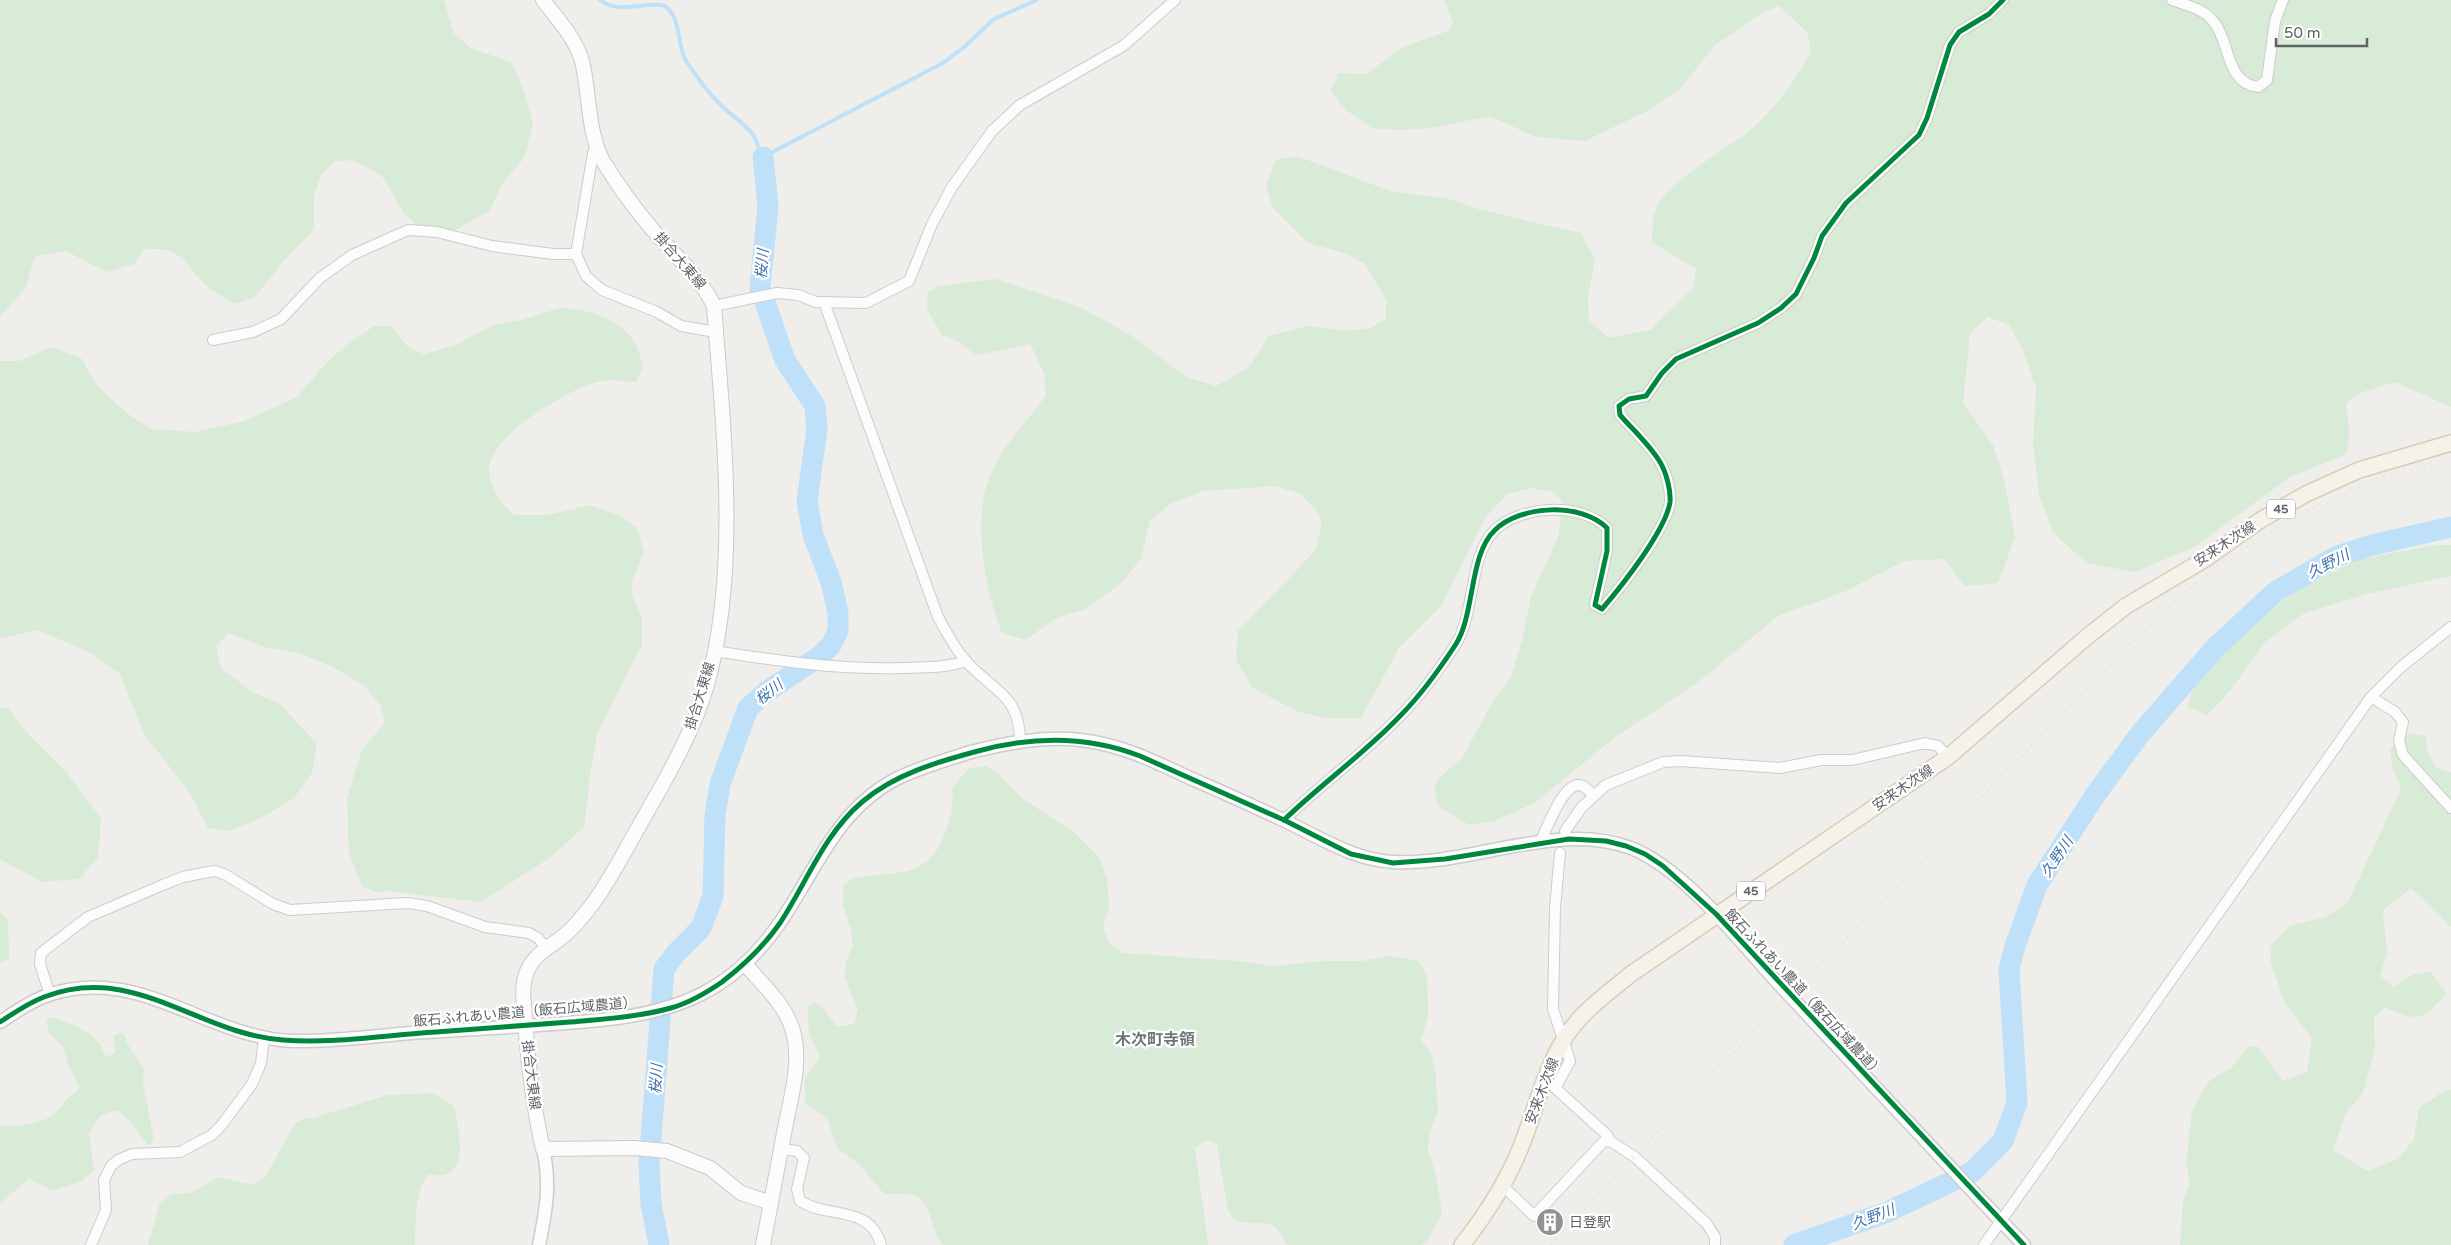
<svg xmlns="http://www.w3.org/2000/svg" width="2451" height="1245" font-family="'Varela Round','Noto Sans JP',sans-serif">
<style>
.green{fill:#d8ebd6}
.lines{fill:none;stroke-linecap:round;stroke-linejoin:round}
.stream{stroke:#bfe0f9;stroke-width:4}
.river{stroke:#bfe0f9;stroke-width:21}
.minor-casing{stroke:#cbcccc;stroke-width:12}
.tertiary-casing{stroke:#cbcccc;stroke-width:15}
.secondary-casing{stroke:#cacacb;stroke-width:16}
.primary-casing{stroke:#d7ceb8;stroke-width:18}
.minor{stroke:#fdfcfc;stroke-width:10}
.tertiary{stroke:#fdfcfc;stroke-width:12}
.secondary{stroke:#fdfcfc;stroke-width:14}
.primary{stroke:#f4f2e9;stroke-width:15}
.rail{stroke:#e4e4e4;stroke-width:4;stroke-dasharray:1 6;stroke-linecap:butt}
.tertiary-bridge-casing{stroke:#cbcccc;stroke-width:15;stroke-linecap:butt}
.tertiary-bridge{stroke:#fdfcfc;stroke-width:12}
.cycleway-casing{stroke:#fff;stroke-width:8}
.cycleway{stroke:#00873e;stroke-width:5}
.labels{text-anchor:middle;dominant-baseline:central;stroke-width:4.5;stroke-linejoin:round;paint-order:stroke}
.shield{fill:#fff;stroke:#8f9295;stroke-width:1}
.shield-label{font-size:12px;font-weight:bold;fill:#5f6368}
.street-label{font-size:14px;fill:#5f6368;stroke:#fff}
.poi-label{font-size:14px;fill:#5f6368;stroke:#fff;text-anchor:start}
.water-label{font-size:15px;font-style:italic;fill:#4174aa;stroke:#fff}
.quarter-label{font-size:16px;font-weight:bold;fill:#70757a;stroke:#fff}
</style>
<rect width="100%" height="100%" fill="#efeeea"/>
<g class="green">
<path d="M 0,0 L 444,0 L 453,32 L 470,48 L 511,62 L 524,91 L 533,125 L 524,158 L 502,184 L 490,210 L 456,230 L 418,226 L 405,215 L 382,176 L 353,160 L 334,162 L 321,175 L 314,196 L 314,229 L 281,264 L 256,296 L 236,304 C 228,299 219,295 212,290 C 184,269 187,244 143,250 L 134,264 L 106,272 L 66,251 L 35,256 L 26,288 L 0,316 Z"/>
<path d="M 1444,0 L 2451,0 L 2451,407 L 2395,382 L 2359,393 L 2346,403 L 2350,434 L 2345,455 L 2290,477 L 2194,547 L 2135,572 L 2087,563 L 2053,533 L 2039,495 L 2033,443 L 2036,388 L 2023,350 L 2009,325 L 1988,317 L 1970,333 L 1963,403 L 1993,445 L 2004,480 L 2015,537 L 1998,583 L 1965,586 L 1944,559 L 1904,561 L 1846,591 L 1778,616 L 1697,683 L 1615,737 L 1536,802 L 1495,821 L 1469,825 L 1438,806 L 1434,789 L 1439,778 L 1462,758 L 1492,703 L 1510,679 L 1522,641 L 1531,596 L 1559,535 L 1562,500 L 1553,492 L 1531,488 L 1507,494 L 1484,519 L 1442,605 L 1399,648 L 1361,718 L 1326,718 L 1297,711 L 1253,688 L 1236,660 L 1238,631 L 1315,551 L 1322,525 L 1316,509 L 1299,493 L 1274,486 L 1203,491 L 1173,502 L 1150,520 L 1141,559 L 1120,584 L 1086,609 L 1058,617 L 1025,640 L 1002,633 C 985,590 972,520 990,476 C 1002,446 1028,421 1046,395 L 1044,373 L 1030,344 L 976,355 L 959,342 L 942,335 L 927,309 L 928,292 L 939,286 L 996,279 L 1080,307 L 1129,334 L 1186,377 L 1216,386 L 1249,367 L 1269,336 L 1308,326 L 1347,331 L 1371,328 L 1386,319 L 1386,300 L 1365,264 L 1345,253 L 1308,243 L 1273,208 L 1266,186 L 1275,160 L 1297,156 L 1393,192 L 1446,198 L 1481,210 L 1581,233 L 1595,260 L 1588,296 L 1589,320 L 1608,338 L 1650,330 L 1693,288 L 1696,269 L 1652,242 C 1653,234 1652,224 1654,215 C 1659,187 1721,152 1744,135 C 1773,112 1793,84 1811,52 L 1807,32 L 1779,6 L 1765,11 L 1714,46 L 1682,87 L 1651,109 L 1585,141 L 1536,137 L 1490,116 L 1431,128 L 1398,130 L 1372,128 L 1346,110 L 1331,91 L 1338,73 L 1366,74 L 1405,46 L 1448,31 L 1453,22 Z"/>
<path d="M 559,308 C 586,308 622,318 636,345 C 639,352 641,360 643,367 L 636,382 C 625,382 612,379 602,381 C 572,386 489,436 489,469 C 489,489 501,501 513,515 L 549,515 L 589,505 L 619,515 L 637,528 L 644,552 L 633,579 L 631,593 L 642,619 L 642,645 L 598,731 L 590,775 L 584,827 L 551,857 L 481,902 L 388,891 L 375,892 L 362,886 L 349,853 L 347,798 L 362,749 L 385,723 L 380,704 L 364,686 L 331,666 L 301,654 L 265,647 L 229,633 L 216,646 L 221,668 L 254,693 L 280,704 L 317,744 L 312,773 L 294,798 L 257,820 L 229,831 L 208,828 L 191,795 L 144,734 L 120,674 L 89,652 L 37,630 L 0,638 L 0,361 L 19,361 L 52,347 L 82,359 L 97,386 L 128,414 L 151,429 L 195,432 L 244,421 L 297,397 L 328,361 L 347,345 L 374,326 L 391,326 L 408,347 L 424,354 L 456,345 L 493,325 L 522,320 Z"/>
<path d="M 2438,545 L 2451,545 L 2451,576 L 2366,594 L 2303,614 L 2265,642 L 2230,691 L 2207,715 L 2188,707 L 2192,690 L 2235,639 L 2297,590 L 2359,559 Z"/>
<path d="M 0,707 L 8,708 L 30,736 L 66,772 L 101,818 L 98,857 L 79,879 L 42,882 L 0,859 Z"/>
<path d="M 2410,733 L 2426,736 L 2427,750 L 2436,768 L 2451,772 L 2451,927 L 2411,888 L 2383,910 L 2387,953 L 2380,976 L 2394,987 L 2414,974 L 2431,972 L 2447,994 C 2421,1020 2419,1023 2385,1007 L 2374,1017 L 2375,1048 L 2363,1093 L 2346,1113 L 2333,1150 L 2368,1171 L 2398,1159 L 2414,1139 L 2419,1108 L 2447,1089 L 2451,1090 L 2451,1245 L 2180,1245 L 2183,1202 L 2190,1183 L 2186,1162 L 2192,1111 L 2208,1082 L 2231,1068 L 2248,1047 L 2257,1046 L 2283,1081 L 2307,1072 L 2312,1038 L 2285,1004 L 2271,963 L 2270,947 L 2289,926 L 2326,917 L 2348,902 L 2401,789 L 2393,768 L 2390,748 Z"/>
<path d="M 986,766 L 1001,776 L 1021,798 L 1073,831 L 1098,856 L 1107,878 L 1109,907 L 1103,927 L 1109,944 L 1123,953 L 1239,961 L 1272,966 L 1327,961 L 1362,961 L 1391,956 L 1418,961 L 1427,976 L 1428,1016 L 1421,1040 L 1432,1056 L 1436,1078 L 1438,1112 L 1430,1132 L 1428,1150 L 1436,1175 L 1442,1214 L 1428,1240 L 1421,1245 L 1287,1245 C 1284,1240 1280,1232 1276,1228 C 1259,1215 1241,1233 1228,1211 L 1217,1145 L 1208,1139 L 1195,1148 L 1208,1245 L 944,1245 C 929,1233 933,1198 912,1195 C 903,1193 893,1194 884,1194 L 860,1165 L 837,1148 L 827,1118 L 805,1104 L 805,1078 L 820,1058 C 817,1048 813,1043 810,1035 C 807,1025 808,1015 809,1005 L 815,1002 L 821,1006 L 837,1027 L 854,1024 L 858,1009 L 845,978 L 846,961 L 853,945 L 851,930 L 843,905 L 843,886 L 852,878 C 893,871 928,881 945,833 C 951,818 954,804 952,788 L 968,769 Z"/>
<path d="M 0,912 L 8,921 L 9,958 L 0,964 Z"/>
<path d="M 52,1017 C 69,1023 90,1030 101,1046 C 103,1050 103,1053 106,1057 L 115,1053 L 114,1036 L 120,1033 L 124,1034 L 127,1043 L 144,1069 L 143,1083 L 154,1140 L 151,1144 L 147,1144 L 126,1117 L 116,1110 L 100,1116 L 89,1133 L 94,1170 L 82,1181 L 53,1191 L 29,1179 L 0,1203 L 0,1126 C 23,1125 43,1127 60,1108 C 66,1101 68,1096 77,1092 L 79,1087 L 68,1065 L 64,1048 L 49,1032 L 46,1020 Z"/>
<path d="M 433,1093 L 454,1106 C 459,1131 472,1185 428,1174 C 414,1194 416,1222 415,1245 L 148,1245 L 160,1203 L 171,1194 L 190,1193 L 219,1177 L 254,1185 L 265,1177 L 295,1124 L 302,1119 L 313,1118 L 388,1095 Z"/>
</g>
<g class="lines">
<path class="stream" d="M 600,0 C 620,16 645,0 665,6 C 681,17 677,43 685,59 C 696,76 708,93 723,107 C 732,116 747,125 754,136 C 757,143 760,151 763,157 L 943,63 L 964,47 L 994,19 L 1037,0"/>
<g class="river">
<path d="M 659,1245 L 651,1204 L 649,1164 L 664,969 L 676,953 L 701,928 L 713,896 L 715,816 L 720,784 L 748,708 L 766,692 L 820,656 L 831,645 L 838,631 L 838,613 L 831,582 L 813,535 L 807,501 L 817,429 L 815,406 L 785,360 L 760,288 L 768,206 L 763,157"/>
<path d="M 1794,1245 L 1885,1213 L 1972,1172 L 2003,1141 L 2017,1103 L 2009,969 L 2015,946 L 2037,885 L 2096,794 L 2140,734 L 2215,648 L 2275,592 L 2337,556 L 2372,545 L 2451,527"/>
</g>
<g class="minor-casing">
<g id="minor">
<path d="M 2172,0 C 2186,5 2204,9 2213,21 C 2231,42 2225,83 2258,87 L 2267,80 L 2275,21 L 2283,0"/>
<path d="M 596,147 L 593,153 L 576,254 L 586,276 L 602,290 L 657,312 L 681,326 L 716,332"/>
<path d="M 824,302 L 938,617 C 946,632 954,647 965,660 C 992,691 1020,694 1020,741"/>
<path d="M 714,306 L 777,293 L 798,295 L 816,302 L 866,303 L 909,281 L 932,224 L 952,187 L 992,131 L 1020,105 L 1123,46 L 1175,0"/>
<path d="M 213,340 L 253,332 L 281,319 L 320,278 L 352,255 L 408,230 L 437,232 L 492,246 L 553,254 L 576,254"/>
<path d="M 714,651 C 778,661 840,670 905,668 C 926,667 946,668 966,661"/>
<path d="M 2371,697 L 2395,712 L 2403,722 L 2399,741 L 2403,755 L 2451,808"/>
<path d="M 1284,820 C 1321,784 1364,754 1400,716 C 1421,695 1439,670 1456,644 C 1475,614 1469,554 1495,530 C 1521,505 1581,502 1607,528 L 1607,551 L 1595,605 L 1602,609 C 1621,587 1666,530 1670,502 C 1671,490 1666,472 1660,462 C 1649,444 1633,430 1620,415 L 1619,406 L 1629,399 L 1646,396 L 1662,373 L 1676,359 L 1758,323 L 1781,308 L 1796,294 L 1814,258 L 1822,236 L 1846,203 L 1919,135 L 1927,118 L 1950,45 L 1959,32 L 1989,14 L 2003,0"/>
<path d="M 1565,831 L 1582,807 L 1606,785 L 1663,762 L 1681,761 L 1780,768 L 1821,760 L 1852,760 L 1925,743 L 1938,746 L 1948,757"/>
<path d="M 1540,843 C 1546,830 1561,788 1577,785 C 1584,784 1589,791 1593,795"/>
<path d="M 1560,853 L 1555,908 L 1553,1009 L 1570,1061 L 1555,1088 L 1607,1135 L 1610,1141 L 1635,1157 L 1707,1224 L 1715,1237 L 1715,1245"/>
<path d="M 50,995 L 40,964 L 41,953 L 88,917 L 165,884 L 183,877 L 203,873 L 215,871 L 226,875 L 273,904 L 290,910 L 408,903 L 427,906 L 485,927 L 529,933 L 538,938 L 546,948"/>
<path d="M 781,1149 L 797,1151 L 804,1158 L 797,1189 L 800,1201 C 828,1219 870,1204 881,1245"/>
<path d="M 1503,1186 L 1534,1216 L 1603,1142 L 1610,1141"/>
<path d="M 91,1245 L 106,1210 L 104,1180 L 111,1166 L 118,1160 L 132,1154 L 180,1152 L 212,1135 L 221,1126 L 252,1084 L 261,1063 L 264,1038"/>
<path d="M 1984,1245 L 2371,697 L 2401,667 L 2451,627"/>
</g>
</g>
<g class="tertiary-casing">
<g id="tertiary">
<path d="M 0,1022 C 14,1013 28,1003 43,997 C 135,961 203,1037 292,1041 C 332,1042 372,1036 412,1033 C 475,1029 538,1026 601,1020 C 679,1012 733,990 779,924 C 816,871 835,811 896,779 C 920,767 946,760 971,752 C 1007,743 1043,736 1080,740 C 1120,744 1156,762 1192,779 C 1223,792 1253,806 1283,820 C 1319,837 1353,860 1394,862 C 1471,866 1557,820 1631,848 C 1684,869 1739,940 1777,982"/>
<path d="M 1980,1199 L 2024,1245"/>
<path d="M 539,1245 C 546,1211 551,1183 543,1149"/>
</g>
</g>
<g class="secondary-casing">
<g id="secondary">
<path d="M 543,0 C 557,19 575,37 582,61 C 590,93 587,131 603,161 C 617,184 635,209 652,229 C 673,254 700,276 714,306 C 723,425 740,569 707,685 C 692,736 664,782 638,828 C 623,854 609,882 591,906 C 584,915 576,925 567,933 C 553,946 533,953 526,974 C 521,988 524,1004 525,1019 C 528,1063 533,1106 543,1149 L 634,1148 L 667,1151 L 710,1168 L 741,1193 L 771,1203"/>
<path d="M 745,964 C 762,984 784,1003 792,1028 C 803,1061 790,1100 784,1133 C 777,1170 770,1208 763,1245"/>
</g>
</g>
<g class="primary-casing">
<path id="primary" d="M 1462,1245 C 1488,1212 1511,1176 1525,1136 C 1537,1104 1545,1071 1563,1041 C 1579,1013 1607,994 1631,974 L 1948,757 L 2088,636 L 2126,606 L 2207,558 L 2259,521 L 2306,494 L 2359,470 L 2451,443"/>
</g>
<use href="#minor" class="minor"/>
<use href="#tertiary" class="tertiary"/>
<use href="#secondary" class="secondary"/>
<use href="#primary" class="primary"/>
<path class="rail" d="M 1551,1245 L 1717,1069 L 1890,895 L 1959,820 L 2142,632 L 2216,566 L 2285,522 L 2307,511 L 2376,480 L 2451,457"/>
<g class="tertiary-bridge-casing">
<path id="tertiary-bridge" d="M 1777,982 L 1980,1199"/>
</g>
<use href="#tertiary-bridge" class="tertiary-bridge"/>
<g class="cycleway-casing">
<g id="cycleway">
<path d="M 1284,820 C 1321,784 1364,754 1400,716 C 1421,695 1439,670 1456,644 C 1475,614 1469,554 1495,530 C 1521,505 1581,502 1607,528 L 1607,551 L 1595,605 L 1602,609 C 1621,587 1666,530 1670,502 C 1671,490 1666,472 1660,462 C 1649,444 1633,430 1620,415 L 1619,406 L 1629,399 L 1646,396 L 1662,373 L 1676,359 L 1758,323 L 1781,308 L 1796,294 L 1814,258 L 1822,236 L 1846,203 L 1919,135 L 1927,118 L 1950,45 L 1959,32 L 1989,14 L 2003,0"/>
<path d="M 0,1022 C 14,1013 28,1003 44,997 C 134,962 197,1034 283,1040 C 333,1044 386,1035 436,1032 C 481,1029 525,1025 570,1022 C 604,1019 638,1017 671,1008 C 689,1003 706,993 722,982 C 744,965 764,946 780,923 C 807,882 824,834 862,802 C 895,774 937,762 978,751 C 1033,736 1086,735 1140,756 L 1284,820 L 1351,854 L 1393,863 L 1445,859 L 1569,839 L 1606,841 L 1626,846 L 1645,854 L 1663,866 L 1716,914 L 2024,1245"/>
</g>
</g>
<use href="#cycleway" class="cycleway"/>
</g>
<defs>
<g id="building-disc" transform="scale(1.4375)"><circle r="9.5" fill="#919496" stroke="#fff"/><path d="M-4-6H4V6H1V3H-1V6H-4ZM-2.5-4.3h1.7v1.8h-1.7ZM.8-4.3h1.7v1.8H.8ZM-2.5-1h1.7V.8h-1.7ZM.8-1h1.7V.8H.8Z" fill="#fff"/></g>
</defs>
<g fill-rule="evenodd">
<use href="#building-disc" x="1550" y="1222"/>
</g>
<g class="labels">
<g class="shield">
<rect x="2267" y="499.5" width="28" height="19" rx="4"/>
<rect x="1737" y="881.5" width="28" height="19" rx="4"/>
</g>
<g class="shield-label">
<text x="2281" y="509">45</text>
<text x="1751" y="891">45</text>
</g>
<g class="street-label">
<text transform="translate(680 261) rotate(49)">掛合大東線</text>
<text transform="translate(2225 544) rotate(-33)">安来木次線</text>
<text transform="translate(700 696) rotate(-73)">掛合大東線</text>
<text transform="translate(1903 788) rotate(-34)">安来木次線</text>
<text transform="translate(1804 993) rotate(47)">飯石ふれあい農道（飯石広域農道）</text>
<text transform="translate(525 1012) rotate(-5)">飯石ふれあい農道（飯石広域農道）</text>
<text transform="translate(531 1075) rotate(83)">掛合大東線</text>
<text transform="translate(1542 1091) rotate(-69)">安来木次線</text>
</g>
<g class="poi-label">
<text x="1569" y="1222">日登駅</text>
</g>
<g class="water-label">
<text transform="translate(762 264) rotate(-85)">桜川</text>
<text transform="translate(2328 564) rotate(-27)">久野川</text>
<text transform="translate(769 692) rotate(-38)">桜川</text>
<text transform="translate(2057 857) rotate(-56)">久野川</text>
<text transform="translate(656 1079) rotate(-86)">桜川</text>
<text transform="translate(1873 1217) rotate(-21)">久野川</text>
</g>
<g class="quarter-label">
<text x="1155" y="1040">木次町寺領</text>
</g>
</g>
<path d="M2276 38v8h91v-8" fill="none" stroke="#5f6368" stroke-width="2.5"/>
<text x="2284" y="38" font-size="15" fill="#5f6368" stroke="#ffffff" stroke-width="4" paint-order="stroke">50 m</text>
</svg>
